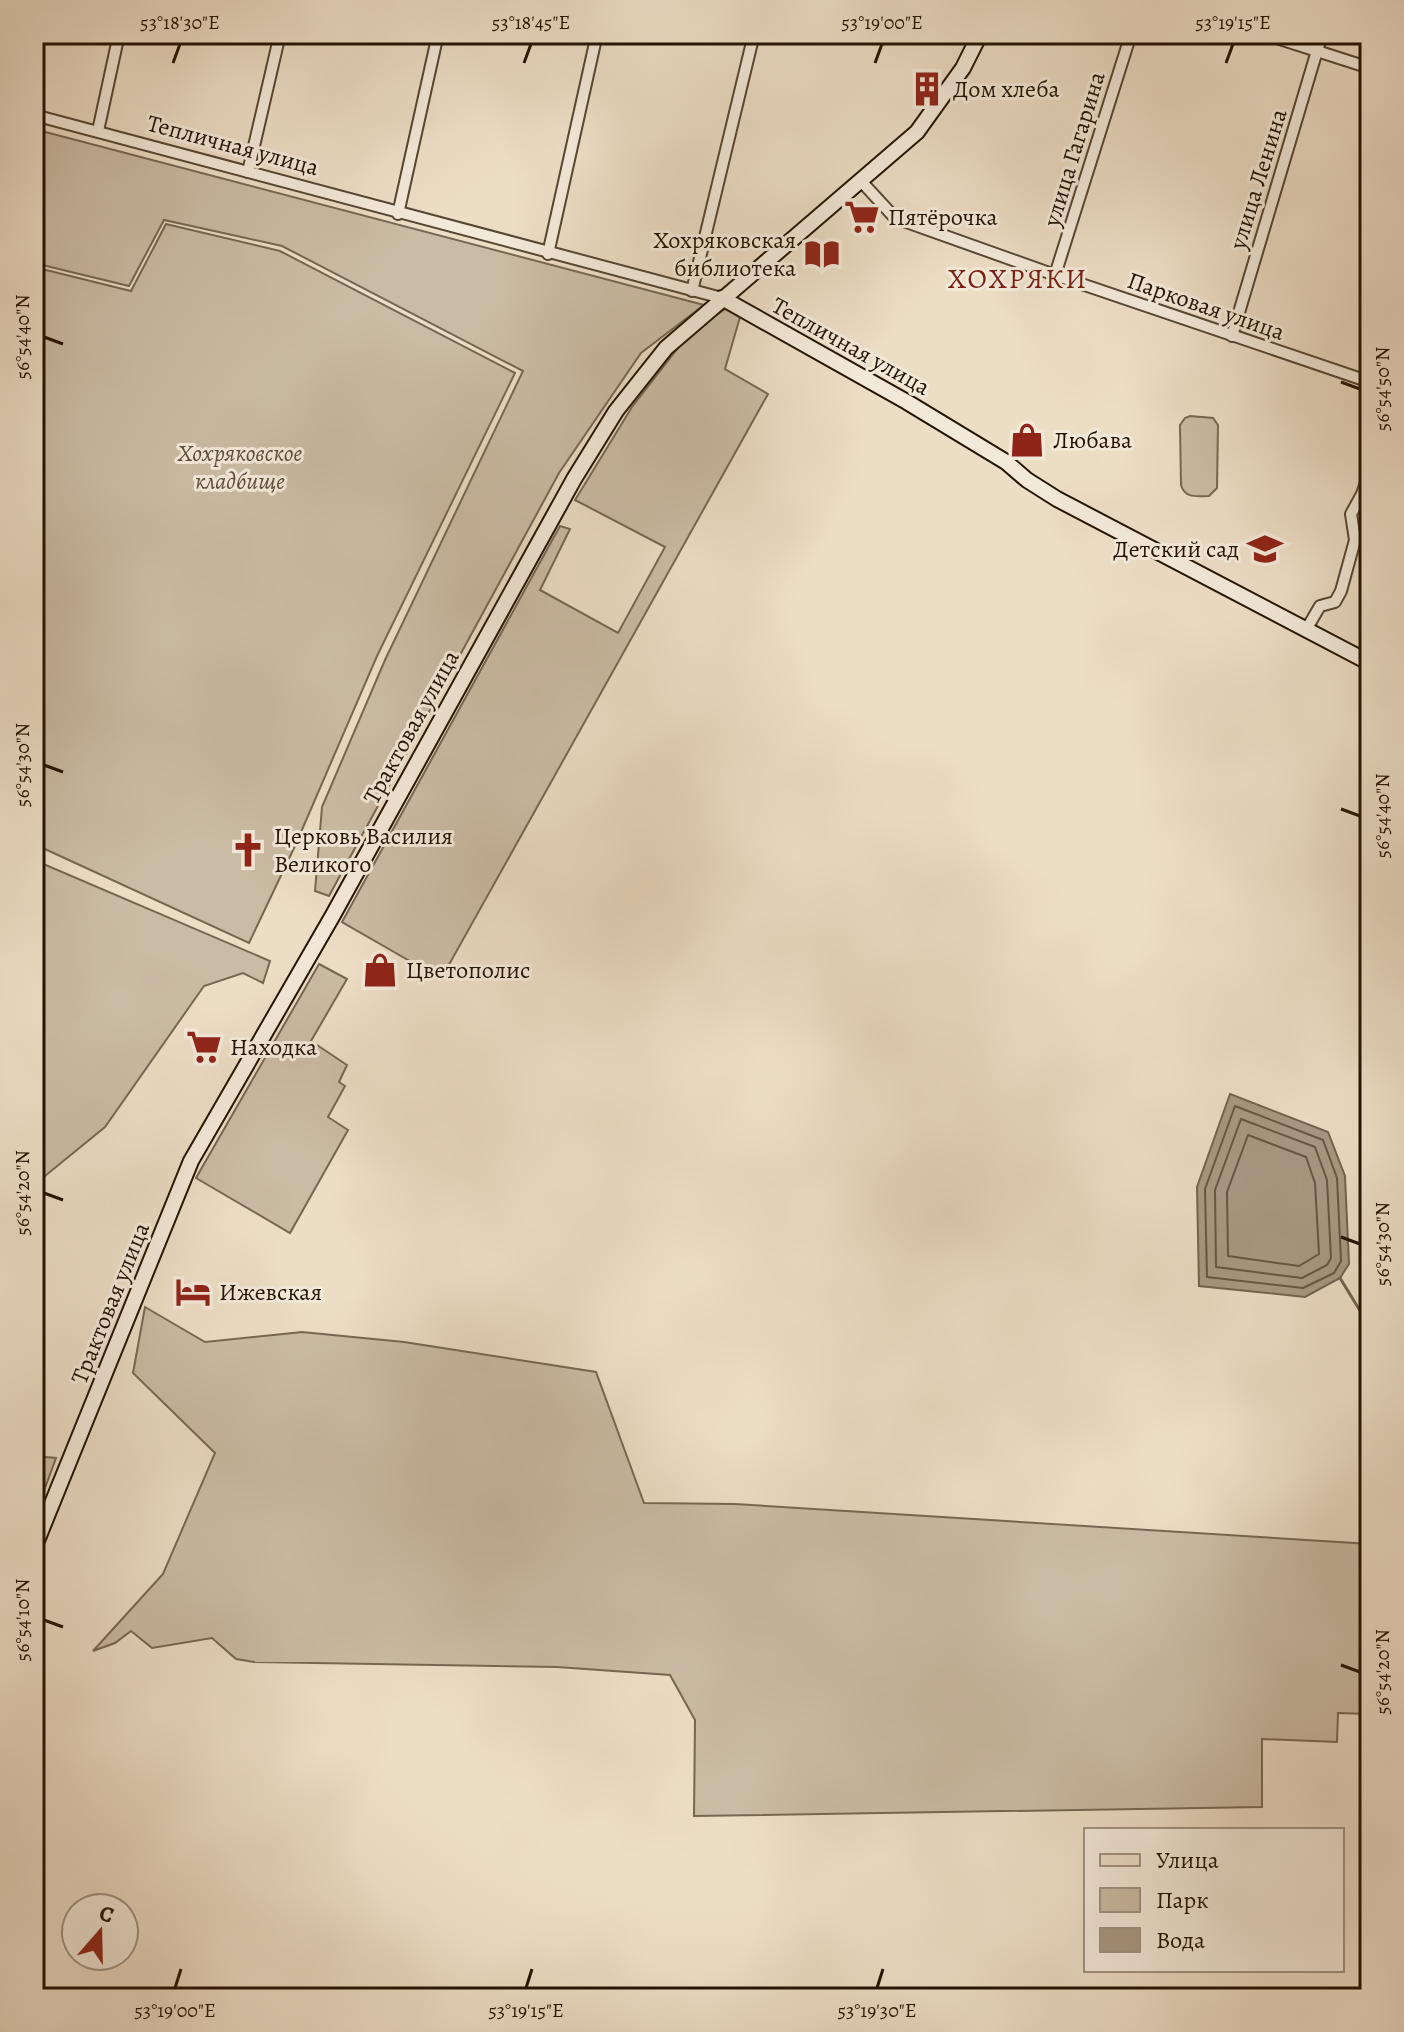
<svg xmlns="http://www.w3.org/2000/svg" width="1404" height="2032" font-family="Alegreya,serif">
<style>
.green{fill:#cabba4;stroke:#766753;stroke-width:2}
.water{fill:#a89883;stroke:#73634f;stroke-width:2}
.lines{fill:none;stroke-linecap:round;stroke-linejoin:round}
.shore{stroke:#665642;stroke-width:2}
.stream{stroke:#73634f;stroke-width:3}
.street-casing{stroke:#554633;stroke-width:14}
.secondary-casing{stroke:#231302;stroke-width:18}
.primary-casing{stroke:#231302;stroke-width:20}
.street{stroke:#f3e9d9;stroke-width:10}
.secondary{stroke:#f3e9d9;stroke-width:14}
.primary{stroke:#ecddc5;stroke-width:16}
.ticks{fill:none;stroke:#231302;stroke-width:3}
.labels{text-anchor:middle;dominant-baseline:central;stroke-width:6;stroke-linejoin:round;paint-order:stroke}
.poi-label{font-size:24px;fill:#231302;stroke:#f3e9d9;text-anchor:start}
.street-label{font-size:24px;fill:#231302;stroke:#f3e9d9}
.park-label{font-size:24px;font-style:italic;fill:#5d4e3b;stroke:#f3e9d9}
.quarter-label{font-size:28px;letter-spacing:2px;fill:#7a1f14;stroke:#f3e9d9}
.neatline{fill:none;stroke:#231302;stroke-width:3}
.ticks-label{font-size:20px;text-anchor:middle;fill:#231302}
</style>
<rect width="100%" height="100%" fill="#ecddc5"/>
<filter id="stains"><feTurbulence type="fractalNoise" baseFrequency=".0025" numOctaves="4"/><feColorMatrix values="0 0 0 0 .2 0 0 0 0 .09 0 0 0 0 .02 0 0 0 .5 -.17"/></filter>
<radialGradient id="worn" r=".72"><stop offset=".6" stop-color="#630" stop-opacity="0"/><stop offset="1" stop-color="#630" stop-opacity=".3"/></radialGradient>
<g class="green">
<path d="M 34,129 L 704,305 L 641,353 L 559,473 L 329,896 L 315,891 L 322,807 L 385,660 L 523,371 L 282,246 L 164,220 L 129,286 L 34,263 Z"/>
<path d="M 166,224 L 280,251 L 515,373 L 377,656 L 295,846 L 249,943 L 34,844 L 34,267 L 131,291 Z"/>
<path d="M 727,308 L 740,317 L 725,369 L 768,394 L 441,979 L 342,922 L 560,526 L 570,529 L 540,590 L 618,633 L 665,547 L 575,500 L 632,407 L 692,330 Z"/>
<path d="M 1190,416 L 1213,418 L 1218,425 L 1217,488 L 1209,496 C 1197,496 1185,499 1181,485 L 1180,425 L 1185,418 Z"/>
<path d="M 34,860 L 270,961 L 263,983 L 243,973 L 204,986 L 105,1127 L 34,1185 Z"/>
<path d="M 319,964 L 347,979 L 311,1041 L 347,1065 L 339,1082 L 345,1086 L 328,1117 L 348,1130 L 290,1233 L 196,1178 Z"/>
<path d="M 145,1307 L 205,1342 L 302,1332 L 404,1342 L 596,1372 L 644,1503 L 735,1504 L 1370,1544 L 1370,1714 L 1338,1713 L 1337,1742 L 1262,1739 L 1262,1807 L 694,1816 L 695,1720 L 670,1675 L 557,1667 L 254,1662 L 236,1659 L 212,1638 L 152,1648 L 131,1631 L 115,1643 L 93,1651 L 163,1574 L 215,1453 L 133,1373 Z"/>
<path d="M 34,1456 L 56,1458 L 34,1518 Z"/>
</g>
<path class="water" d="M 1230,1094 L 1328,1132 L 1345,1176 L 1349,1264 L 1340,1278 L 1305,1297 L 1199,1286 L 1197,1187 Z"/>
<g class="lines">
<g class="shore">
<path d="M 1235,1106 L 1323,1140 L 1337,1178 L 1341,1261 L 1334,1273 L 1303,1288 L 1207,1277 L 1205,1189 Z"/>
<path d="M 1241,1119 L 1315,1147 L 1327,1180 L 1331,1258 L 1327,1265 L 1302,1278 L 1216,1267 L 1215,1190 Z"/>
<path d="M 1248,1135 L 1306,1157 L 1315,1183 L 1319,1254 L 1299,1266 L 1228,1256 L 1227,1192 Z"/>
</g>
<path class="stream" d="M 1340,1278 L 1370,1327"/>
<g class="street-casing">
<g id="street">
<path d="M 1264,34 L 1370,68"/>
<path d="M 34,115 L 722,298"/>
<path d="M 98,131 L 119,34"/>
<path d="M 248,172 L 280,34"/>
<path d="M 861,181 L 895,218 L 1055,275 L 1370,382"/>
<path d="M 398,214 L 438,34"/>
<path d="M 548,254 L 597,34"/>
<path d="M 1055,275 L 1131,34"/>
<path d="M 692,291 L 754,34"/>
<path d="M 1232,336 L 1322,34"/>
<path d="M 1306,630 L 1320,606 L 1335,602 L 1341,591 L 1355,540 L 1351,514 L 1362,494 L 1370,471"/>
</g>
</g>
<g class="secondary-casing">
<g id="secondary">
<path d="M 722,298 L 907,402 L 1006,462 L 1027,480 L 1057,499 L 1370,663"/>
<path d="M 34,1548 L 191,1161 L 333,915 L 574,479 L 616,411 L 666,348 L 917,132 L 963,68 L 980,34"/>
</g>
</g>
<g class="primary-casing">
<path id="primary" d="M 34,1994 L 48,1998"/>
</g>
<use href="#street" class="street"/>
<use href="#secondary" class="secondary"/>
<use href="#primary" class="primary"/>
</g>
<path class="ticks" d="M 173,63 L 180,44M 524,63 L 531,44M 875,63 L 882,44M 1226,63 L 1233,44M 44,337 L 63,344M 1341,382 L 1360,389M 44,765 L 63,772M 1341,809 L 1360,816M 44,1193 L 63,1200M 1341,1237 L 1360,1244M 44,1620 L 63,1627M 1341,1665 L 1360,1672M 175,1988 L 181,1969M 526,1988 L 532,1969M 877,1988 L 883,1969"/>
<defs>
<g id="building-bare" transform="scale(2.76)"><path d="M-4-6H4V6H1V3H-1V6H-4ZM-2.5-4.3h1.7v1.8h-1.7ZM.8-4.3h1.7v1.8H.8ZM-2.5-1h1.7V.8h-1.7ZM.8-1h1.7V.8H.8Z" fill="#8f2418" stroke="#f3e9d9" stroke-width="2.5" paint-order="stroke"/></g>
<g id="supermarket-bare" transform="scale(2.76)"><path d="M-6-5.5h2.5l.6 2H6L4.5 2H-2.5L-4.4-4H-6ZM-1.5 3.2a1.3 1.3 0 1 0 .1 0ZM3 3.2a1.3 1.3 0 1 0 .1 0Z" fill="#8f2418" stroke="#f3e9d9" stroke-width="2.5" paint-order="stroke"/></g>
<g id="library-bare" transform="scale(2.76)"><path d="M-6-4Q-3-5.5-.7-3.5V5Q-3 3-6 4ZM6-4Q3-5.5 .7-3.5V5Q3 3 6 4Z" fill="#8f2418" stroke="#f3e9d9" stroke-width="2.5" paint-order="stroke"/></g>
<g id="shop-bare" transform="scale(2.76)"><path d="M-5-2.5h2.3a2.7 3.5 0 0 1 5.4 0H5L5.5 6h-11ZM-1.5-2.5h3a1.5 2.3 0 0 0-3 0Z" fill="#8f2418" stroke="#f3e9d9" stroke-width="2.5" paint-order="stroke"/></g>
<g id="school-bare" transform="scale(2.76)"><path d="M0-5L7-2L0 1L-7-2ZM-4 1L0 2.5L4 1V4Q0 6-4 4Z" fill="#8f2418" stroke="#f3e9d9" stroke-width="2.5" paint-order="stroke"/></g>
<g id="church-bare" transform="scale(2.76)"><path d="M-1.2-6h2.4v3.5h3.3v2.4h-3.3V6h-2.4V-.1h-3.3v-2.4h3.3Z" fill="#8f2418" stroke="#f3e9d9" stroke-width="2.5" paint-order="stroke"/></g>
<g id="hotel-bare" transform="scale(2.76)"><path d="M-6-4.5h1.5V1H6V5H4.5V3h-9V5H-6ZM-4 0a1.8 1.8 0 1 1 3.6 0ZM.5 0V-2.5h3Q6-2.5 6 0Z" fill="#8f2418" stroke="#f3e9d9" stroke-width="2.5" paint-order="stroke"/></g>
</defs>
<g fill-rule="evenodd">
<use href="#building-bare" x="927" y="89"/>
<use href="#supermarket-bare" x="862" y="217"/>
<use href="#library-bare" x="822" y="254"/>
<use href="#shop-bare" x="1027" y="440"/>
<use href="#school-bare" x="1265" y="549"/>
<use href="#church-bare" x="248" y="850"/>
<use href="#shop-bare" x="380" y="970"/>
<use href="#supermarket-bare" x="204" y="1047"/>
<use href="#hotel-bare" x="193" y="1292"/>
</g>
<g class="labels">
<g class="poi-label">
<text x="953" y="89">Дом хлеба</text>
<text x="888" y="217">Пятёрочка</text>
<text x="796" y="240" text-anchor="end">Хохряковская<tspan x="796" dy="28">библиотека</tspan></text>
<text x="1053" y="440">Любава</text>
<text x="1239" y="549" text-anchor="end">Детский сад</text>
<text x="274" y="836">Церковь Василия<tspan x="274" dy="28">Великого</tspan></text>
<text x="406" y="970">Цветополис</text>
<text x="230" y="1047">Находка</text>
<text x="219" y="1292">Ижевская</text>
</g>
<g class="street-label">
<text transform="translate(233 145) rotate(15)">Тепличная улица</text>
<text transform="translate(1074 149) rotate(-73)">улица Гагарина</text>
<text transform="translate(1258 179) rotate(-73)">улица Ленина</text>
<text transform="translate(1206 306) rotate(19)">Парковая улица</text>
<text transform="translate(851 346) rotate(29)">Тепличная улица</text>
<text transform="translate(411 727) rotate(-61)">Трактовая улица</text>
<text transform="translate(110 1303) rotate(-68)">Трактовая улица</text>
</g>
<g class="park-label">
<text x="240" y="453">Хохряковское<tspan x="240" dy="28">кладбище</tspan></text>
</g>
<g class="quarter-label">
<text x="1018" y="279">ХОХРЯКИ</text>
</g>
</g>
<rect width="1404" height="2032" fill="none" stroke="#ecddc5" stroke-width="88"/>
<rect x="1084" y="1828" width="260" height="144" fill="#f3e9d9" stroke="#a09383" stroke-width="2"/>
<rect x="1100" y="1854" width="40" height="12" fill="#ecddc5" stroke="#a09383" stroke-width="2"/>
<text x="1156" y="1868" font-size="24" fill="#231302">Улица</text>
<rect x="1100" y="1888" width="40" height="24" fill="#cabba4" stroke="#a09383" stroke-width="2"/>
<text x="1156" y="1908" font-size="24" fill="#231302">Парк</text>
<rect x="1100" y="1928" width="40" height="24" fill="#a89883" stroke="#a09383" stroke-width="2"/>
<text x="1156" y="1948" font-size="24" fill="#231302">Вода</text>
<g transform="translate(100 1932) rotate(20)"><circle r="38" fill="#f3e9d9" stroke="#a09383" stroke-width="2"/>
<path d="M0-6L14 30L0 20L-14 30Z" fill="#8f2418"/>
<text y="-12" font-size="22" font-weight="bold" text-anchor="middle" fill="#231302">С</text>
</g>
<rect x="44" y="44" width="1316" height="1944" class="neatline"/>
<g class="ticks-label">
<text x="180" y="29">53°18'30"E</text>
<text x="531" y="29">53°18'45"E</text>
<text x="882" y="29">53°19'00"E</text>
<text x="1233" y="29">53°19'15"E</text>
<text transform="translate(22 337) rotate(-90)" y="7">56°54'40"N</text>
<text transform="translate(1382 389) rotate(-90)" y="7">56°54'50"N</text>
<text transform="translate(22 765) rotate(-90)" y="7">56°54'30"N</text>
<text transform="translate(1382 816) rotate(-90)" y="7">56°54'40"N</text>
<text transform="translate(22 1193) rotate(-90)" y="7">56°54'20"N</text>
<text transform="translate(1382 1244) rotate(-90)" y="7">56°54'30"N</text>
<text transform="translate(22 1620) rotate(-90)" y="7">56°54'10"N</text>
<text transform="translate(1382 1672) rotate(-90)" y="7">56°54'20"N</text>
<text x="175" y="2017">53°19'00"E</text>
<text x="526" y="2017">53°19'15"E</text>
<text x="877" y="2017">53°19'30"E</text>
</g>
<rect width="100%" height="100%" filter="url(#stains)"/>
<rect width="100%" height="100%" fill="url(#worn)"/>
</svg>
